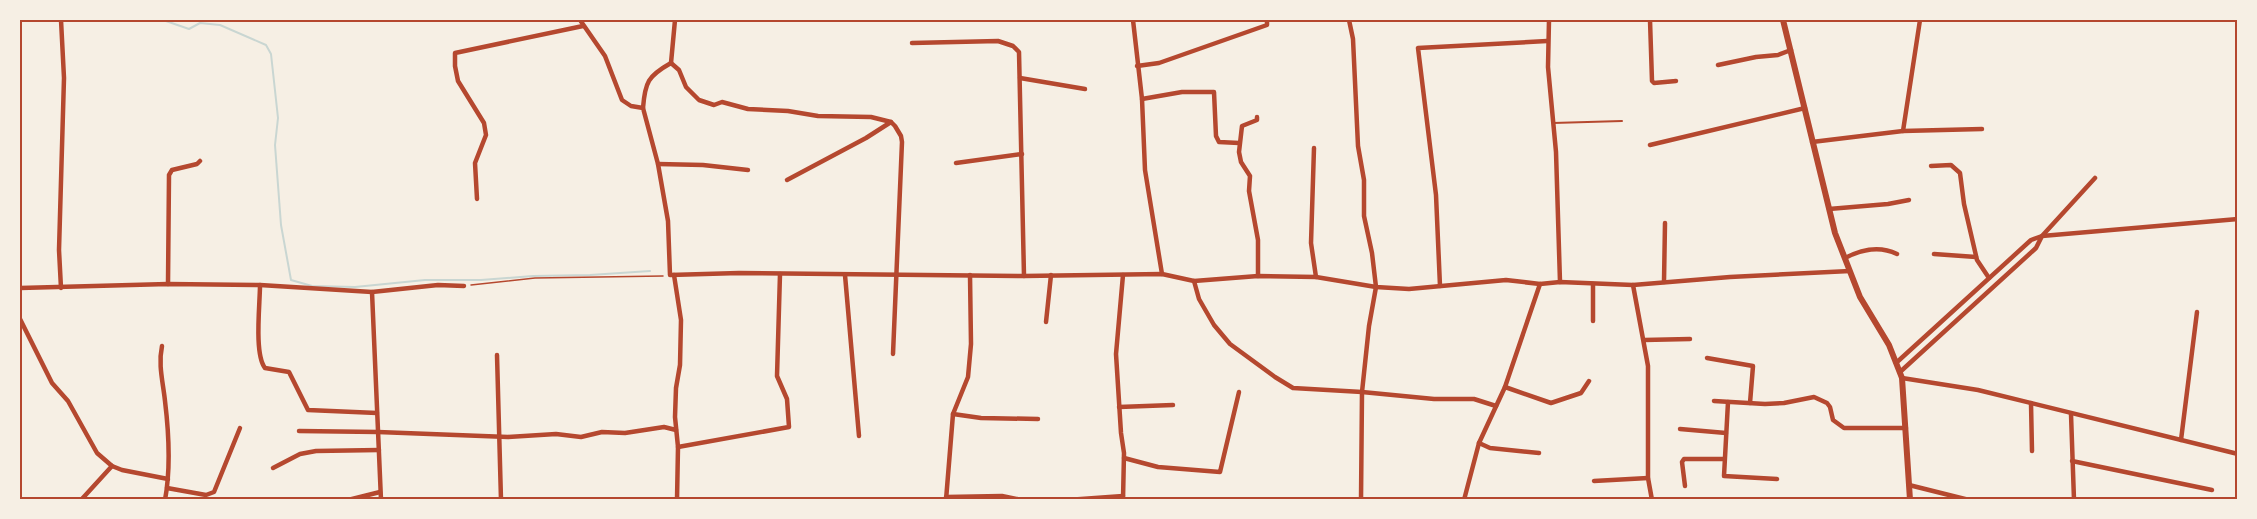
<svg xmlns="http://www.w3.org/2000/svg" width="2257" height="519" font-family="Ubuntu,sans-serif">
<style>
.lines{fill:none;stroke-linecap:round;stroke-linejoin:round}
.stream{stroke:#c9d6d2;stroke-width:2}
.path{stroke:#b5482f;stroke-width:1.5}
.service{stroke:#b5482f;stroke-width:2}
.minor{stroke:#b5482f;stroke-width:4.5}
.secondary{stroke:#b5482f;stroke-width:6}
.neatline{fill:none;stroke:#b5482f;stroke-width:2}
</style>
<rect width="100%" height="100%" fill="#f6efe4"/>
<g class="lines">
<path class="stream" d="M 163,20 L 189,29 L 200,23 L 220,25 L 266,45 L 271,54 L 278,118 L 275,145 L 281,225 L 291,280 L 312,286 L 355,287 L 425,280 L 481,280 L 533,276 L 590,275 L 650,271"/>
<path class="path" d="M 471,285 L 535,278 L 663,276"/>
<path class="service" d="M 1553,123 L 1622,121"/>
<g class="minor">
<path d="M 580,20 L 605,56 L 622,100 L 631,106 L 643,108 L 658,164 L 668,221 L 670,275 L 739,273 L 1024,276 L 1162,274 L 1194,281 L 1258,276 L 1316,277 L 1376,287 L 1409,289 L 1506,280 L 1540,284 L 1560,282 L 1633,285 L 1730,277 L 1850,271"/>
<path d="M 1133,20 L 1142,99 L 1145,170 L 1162,274"/>
<path d="M 1349,20 L 1353,39 L 1358,146 L 1364,180 L 1364,216 L 1372,253 L 1376,287 L 1369,326 L 1362,392 L 1361,500"/>
<path d="M 1549,20 L 1548,67 L 1556,152 L 1560,282"/>
<path d="M 1650,20 L 1652,81 L 1654,83 L 1676,81"/>
<path d="M 912,43 L 998,41 L 1013,46 L 1019,52 L 1024,276"/>
<path d="M 671,63 L 675,20"/>
<path d="M 1718,65 L 1756,57 L 1778,55 L 1791,50"/>
<path d="M 1137,66 L 1159,63 L 1267,25 L 1267,20"/>
<path d="M 1020,78 L 1085,89"/>
<path d="M 1142,99 L 1182,92 L 1214,92 L 1216,136 L 1219,142 L 1239,143"/>
<path d="M 643,108 C 645,82 648,76 671,63 L 679,70 L 686,87 L 699,100 L 714,105 L 722,102 L 748,109 L 788,111 L 818,116 L 871,117 L 891,122 L 895,126 L 901,136 L 902,142 L 893,354"/>
<path d="M 1257,117 L 1257,120 L 1242,126 L 1239,152 L 1241,162 L 1250,176 L 1249,191 L 1258,240 L 1258,276"/>
<path d="M 1903,131 L 1920,20"/>
<path d="M 1812,142 L 1903,131 L 1982,129"/>
<path d="M 1650,145 L 1805,108"/>
<path d="M 1314,148 L 1311,243 L 1316,277"/>
<path d="M 956,163 L 1022,154"/>
<path d="M 658,164 L 703,165 L 748,170"/>
<path d="M 1931,166 L 1951,165 L 1960,173 L 1964,204 L 1977,260 L 1989,278"/>
<path d="M 787,180 L 866,138 L 891,122"/>
<path d="M 477,199 L 475,163 L 486,135 L 484,123 L 458,81 L 455,66 L 455,53 L 583,26"/>
<path d="M 1829,209 L 1888,204 L 1909,200"/>
<path d="M 1934,254 L 1976,257"/>
<path d="M 1845,258 C 1862,249 1879,245 1897,254"/>
<path d="M 674,275 L 681,320 L 680,365 L 676,388 L 675,417 L 678,447 L 677,500"/>
<path d="M 845,275 L 859,436"/>
<path d="M 1194,281 L 1199,299 L 1214,325 L 1230,344 L 1275,377 L 1293,388 L 1362,392 L 1434,399 L 1474,399 L 1496,406"/>
<path d="M 1664,282 L 1665,223"/>
<path d="M 168,284 L 169,175 L 172,170 L 197,164 L 200,161"/>
<path d="M 260,285 C 260,304 254,354 265,368 L 289,372 L 308,410 L 377,413"/>
<path d="M 1633,285 L 1648,366 L 1648,478 L 1652,500"/>
<path d="M 1440,286 L 1436,195 L 1418,48 L 1547,41"/>
<path d="M 20,288 L 168,284 L 260,285 L 372,292 L 438,285 L 464,286"/>
<path d="M 61,288 L 59,250 L 64,78 L 61,20"/>
<path d="M 372,292 L 381,500"/>
<path d="M 20,319 L 52,383 L 68,401 L 97,453 L 112,466 L 122,470 L 168,479"/>
<path d="M 1593,321 L 1593,284"/>
<path d="M 1046,322 L 1051,275"/>
<path d="M 1644,340 L 1690,339"/>
<path d="M 162,346 C 158,365 163,382 165,401 C 169,434 171,468 165,500"/>
<path d="M 497,355 L 501,500"/>
<path d="M 1707,358 L 1753,366 L 1750,403"/>
<path d="M 1896,363 L 2031,240 L 2042,236 L 2238,219"/>
<path d="M 1900,372 L 2036,248 L 2042,236 L 2095,178"/>
<path d="M 1902,378 L 1978,390 L 2238,454"/>
<path d="M 1505,387 L 1551,403 L 1581,393 L 1589,381"/>
<path d="M 1714,401 L 1765,404 L 1784,403 L 1814,397 L 1827,403 L 1830,407 L 1833,420 L 1844,428 L 1906,428"/>
<path d="M 1728,402 L 1724,476 L 1777,479"/>
<path d="M 2031,403 L 2032,451"/>
<path d="M 1119,407 L 1173,405"/>
<path d="M 953,414 L 981,418 L 1038,419"/>
<path d="M 2071,414 L 2074,500"/>
<path d="M 1680,429 L 1726,433"/>
<path d="M 299,431 L 378,432 L 508,437 L 556,434 L 581,437 L 602,432 L 625,433 L 664,427 L 676,430"/>
<path d="M 2181,440 L 2197,312"/>
<path d="M 1479,443 L 1490,448 L 1539,453"/>
<path d="M 678,447 L 789,427 L 787,399 L 777,376 L 780,274"/>
<path d="M 1124,458 L 1158,467 L 1220,472 L 1239,392"/>
<path d="M 2072,461 L 2212,490"/>
<path d="M 273,468 L 300,454 L 316,451 L 379,450"/>
<path d="M 1594,481 L 1648,478"/>
<path d="M 1909,485 L 1969,500"/>
<path d="M 1685,486 L 1682,462 L 1684,459 L 1724,459"/>
<path d="M 167,488 L 206,495 L 214,492 L 240,428"/>
<path d="M 946,497 L 1002,496 L 1022,500"/>
<path d="M 81,500 L 112,466"/>
<path d="M 348,500 L 380,492"/>
<path d="M 946,500 L 953,414 L 968,377 L 971,344 L 970,275"/>
<path d="M 1067,500 L 1123,496"/>
<path d="M 1123,500 L 1124,453 L 1121,433 L 1116,354 L 1123,275"/>
<path d="M 1464,500 L 1479,443 L 1505,387 L 1540,284"/>
</g>
<path class="secondary" d="M 1783,20 L 1835,233 L 1860,297 L 1889,345 L 1902,378 L 1910,500"/>
</g>
<rect width="2257" height="519" fill="none" stroke="#f6efe4" stroke-width="42"/>
<rect x="21" y="21" width="2215" height="477" class="neatline"/>
</svg>
